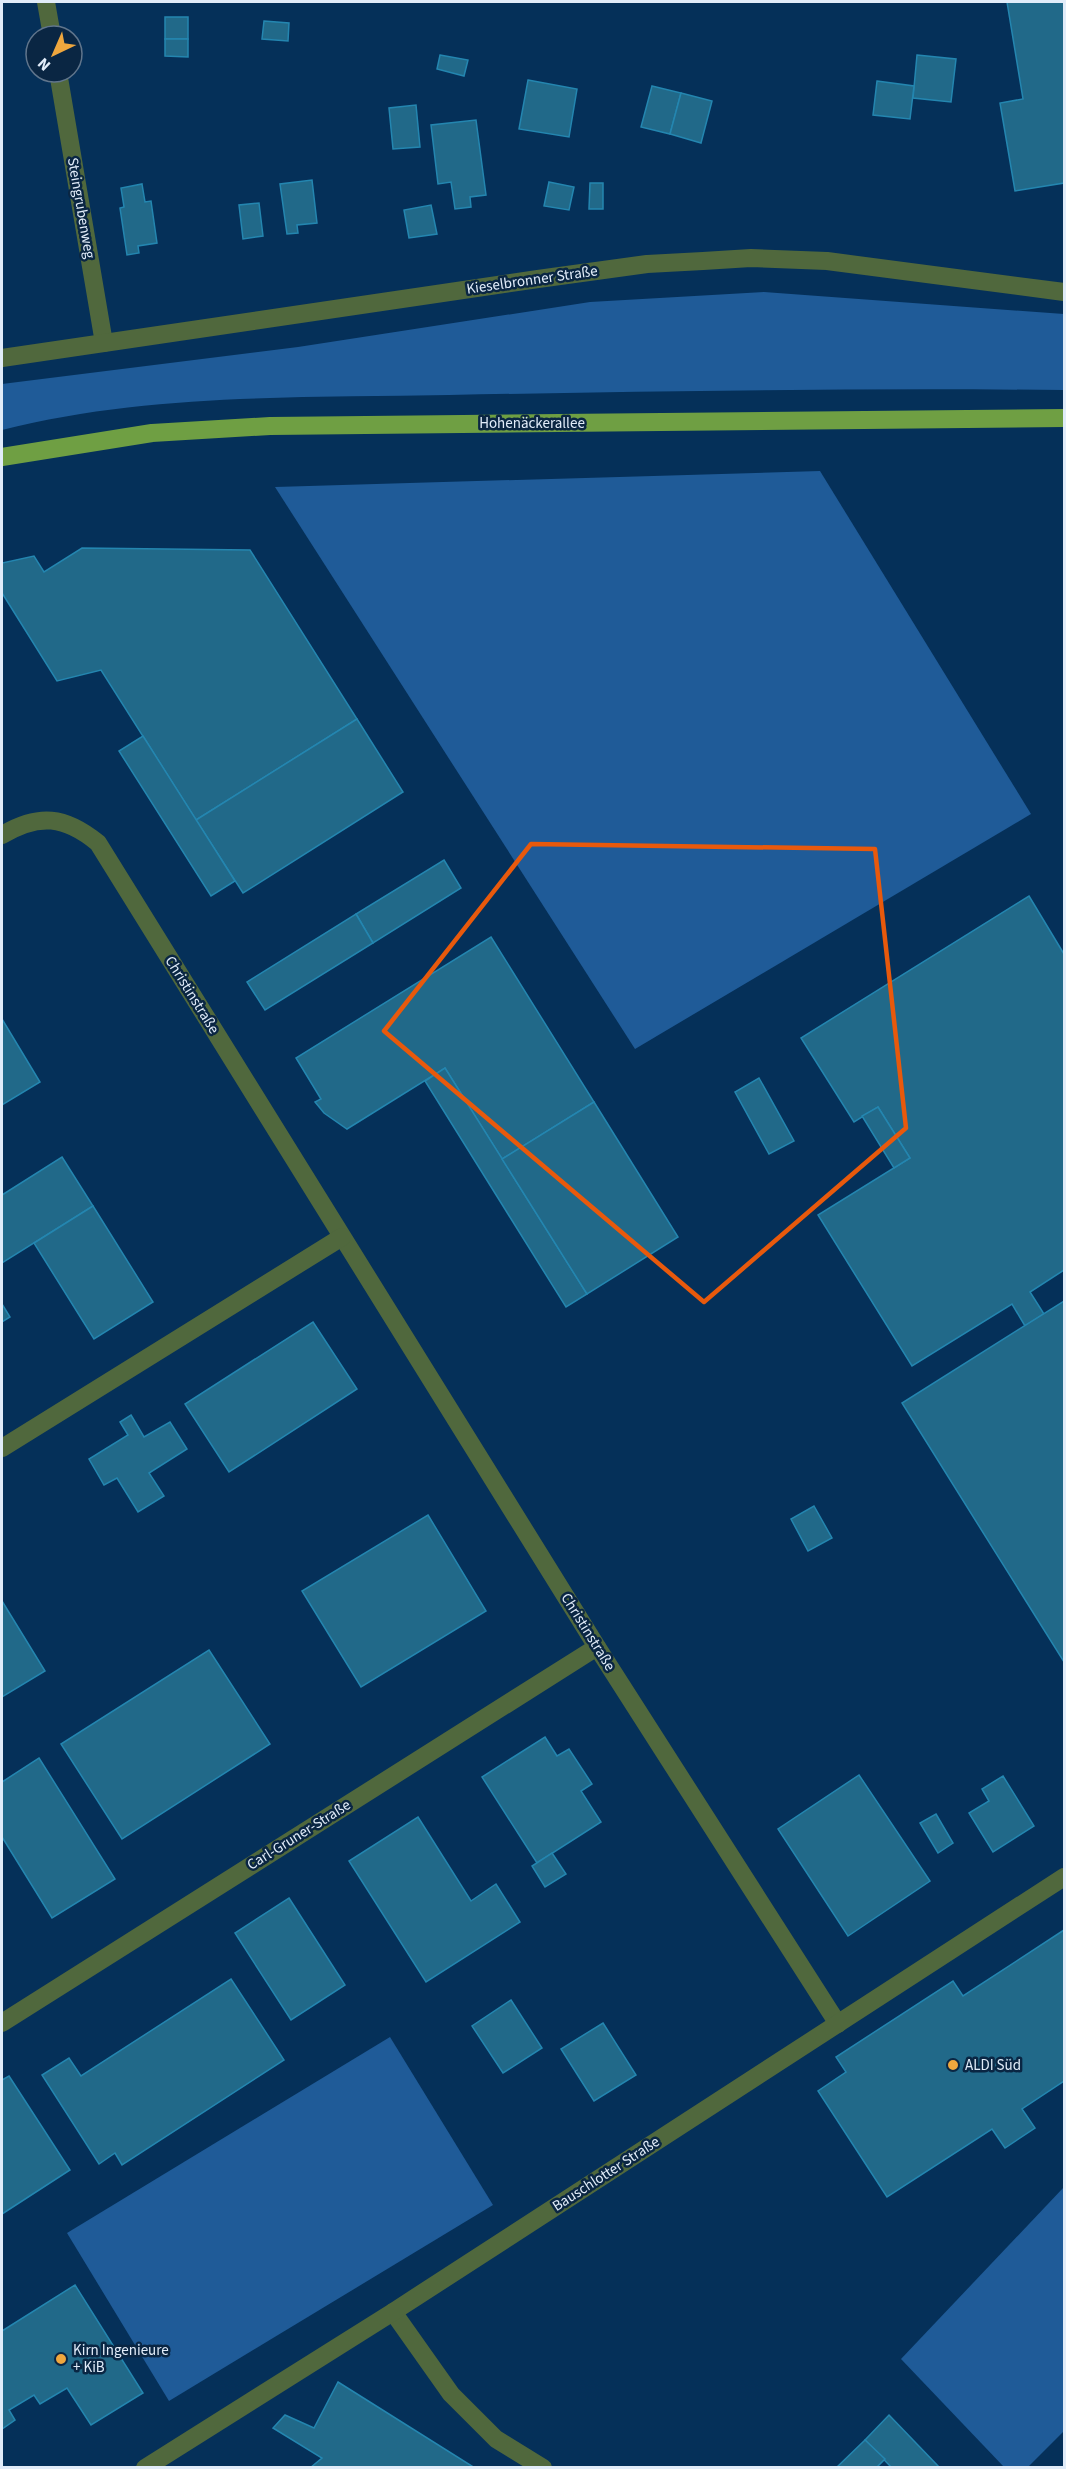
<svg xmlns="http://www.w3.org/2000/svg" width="1066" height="2469" font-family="'Source Sans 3',sans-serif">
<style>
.green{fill:#1f5b98}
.building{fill:#216989;stroke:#2486b0;stroke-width:1.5}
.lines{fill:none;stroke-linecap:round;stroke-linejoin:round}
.minor{stroke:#50683d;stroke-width:18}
.major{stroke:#6f9f43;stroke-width:18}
.marked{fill:none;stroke:#e8590c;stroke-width:4.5;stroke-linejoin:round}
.poi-dot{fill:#efa73e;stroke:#0a2643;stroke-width:2}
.labels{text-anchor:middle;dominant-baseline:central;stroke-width:5;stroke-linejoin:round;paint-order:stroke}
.street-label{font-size:15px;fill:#e1ecf9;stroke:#0a2643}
.poi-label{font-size:15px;fill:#e1ecf9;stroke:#0a2643;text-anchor:start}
</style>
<rect width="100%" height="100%" fill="#053059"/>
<g class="green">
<path d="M 764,292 L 1064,314 L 1064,390 C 859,388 654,391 449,395 C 300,398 147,393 2,430 L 2,384 L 298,347 L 590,302 Z"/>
<path d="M 820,471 L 1031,814 L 635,1049 L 275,487 Z"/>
<path d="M 390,2037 L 493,2205 L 169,2401 L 67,2233 Z"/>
<path d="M 1064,2187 L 1064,2431 L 1028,2467 L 1004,2467 L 901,2359 Z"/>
</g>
<g class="building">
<path d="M 1007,2 L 1064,2 L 1064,183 L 1015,191 L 1000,103 L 1023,99 Z"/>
<rect x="165" y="17" width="23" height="22"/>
<path d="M 264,21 L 289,23 L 288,41 L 262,39 Z"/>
<path d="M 165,39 L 188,39 L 188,57 L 165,56 Z"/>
<path d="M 440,55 L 468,60 L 464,76 L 437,69 Z"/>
<path d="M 917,55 L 956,59 L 951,102 L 913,98 Z"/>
<path d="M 528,80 L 577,89 L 569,137 L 519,129 Z"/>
<path d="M 877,81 L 914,86 L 910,119 L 873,115 Z"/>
<path d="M 652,86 L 681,93 L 670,134 L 641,127 Z"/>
<path d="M 681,93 L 712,101 L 701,143 L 670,134 Z"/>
<path d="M 416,105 L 420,147 L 393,149 L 389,108 Z"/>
<path d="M 476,120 L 486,195 L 470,197 L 471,207 L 455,209 L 451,182 L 438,184 L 431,125 Z"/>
<path d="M 312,180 L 317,223 L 297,225 L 298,233 L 287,234 L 280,184 Z"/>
<path d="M 549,182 L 574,187 L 569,210 L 544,206 Z"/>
<path d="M 590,183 L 603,183 L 603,209 L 589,209 Z"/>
<path d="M 142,184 L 145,202 L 151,201 L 157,243 L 138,246 L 139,253 L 127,255 L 120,208 L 124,207 L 121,188 Z"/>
<path d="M 259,203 L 263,236 L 243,239 L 239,205 Z"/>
<path d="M 431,205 L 437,234 L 409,238 L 404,210 Z"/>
<path d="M 82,548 L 250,550 L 357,719 L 196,820 L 101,670 L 57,681 L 2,593 L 2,563 L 34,556 L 44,572 Z"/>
<path d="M 357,719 L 403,792 L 243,893 L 196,820 Z"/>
<path d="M 143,736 L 235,881 L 211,896 L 119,751 Z"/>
<path d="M 444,860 L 461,888 L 373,943 L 356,914 Z"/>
<path d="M 1029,896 L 1064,954 L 1064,1270 L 1030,1292 L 1044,1314 L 1025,1326 L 1012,1304 L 912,1366 L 818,1215 L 910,1158 L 878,1107 L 854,1122 L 801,1038 Z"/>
<path d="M 356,914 L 373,943 L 265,1010 L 247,982 Z"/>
<path d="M 491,937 L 594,1102 L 502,1159 L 445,1068 L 347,1129 L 324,1113 L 315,1102 L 321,1099 L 296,1058 Z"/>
<path d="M 2,1019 L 40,1082 L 2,1105 Z"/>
<path d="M 445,1068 L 587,1294 L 566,1307 L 425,1081 Z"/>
<path d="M 759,1078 L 794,1141 L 769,1154 L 735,1092 Z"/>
<path d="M 594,1102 L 678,1237 L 587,1294 L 502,1159 Z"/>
<path d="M 878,1107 L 910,1158 L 894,1168 L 862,1116 Z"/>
<path d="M 62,1157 L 93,1206 L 2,1263 L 2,1195 Z"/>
<path d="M 93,1206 L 153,1302 L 94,1339 L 34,1243 Z"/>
<path d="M 1064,1301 L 1064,1662 L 902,1403 Z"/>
<path d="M 2,1304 L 10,1317 L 2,1322 Z"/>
<path d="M 313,1322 L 357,1389 L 229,1472 L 185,1404 Z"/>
<path d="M 131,1415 L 144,1437 L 170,1422 L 187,1449 L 149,1473 L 164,1496 L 138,1512 L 117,1478 L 104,1485 L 89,1459 L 128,1435 L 120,1422 Z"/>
<path d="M 814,1506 L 832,1538 L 808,1551 L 791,1519 Z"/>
<path d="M 428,1515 L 486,1611 L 361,1687 L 302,1591 Z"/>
<path d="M 2,1601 L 45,1671 L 2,1697 Z"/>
<path d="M 209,1650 L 270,1744 L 122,1839 L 61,1744 Z"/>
<path d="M 545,1737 L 557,1756 L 569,1749 L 592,1784 L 581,1791 L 601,1822 L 537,1863 L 482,1777 Z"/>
<path d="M 39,1758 L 115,1879 L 52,1918 L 2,1837 L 2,1782 Z"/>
<path d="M 859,1775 L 930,1881 L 848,1936 L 778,1829 Z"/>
<path d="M 1003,1776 L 1034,1826 L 993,1852 L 969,1813 L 989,1801 L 982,1789 Z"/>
<path d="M 936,1814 L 953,1843 L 938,1853 L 920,1823 Z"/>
<path d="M 418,1817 L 471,1901 L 496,1884 L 520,1922 L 426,1982 L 349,1861 Z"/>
<path d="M 552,1853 L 566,1874 L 545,1887 L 532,1866 Z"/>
<path d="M 289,1898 L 345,1985 L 291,2020 L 235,1933 Z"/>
<path d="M 1064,1930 L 1064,2081 L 1022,2109 L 1035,2128 L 1005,2148 L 992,2129 L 887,2197 L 818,2091 L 846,2072 L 836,2057 L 953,1981 L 963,1996 Z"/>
<path d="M 231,1979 L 284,2060 L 122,2165 L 115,2153 L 99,2164 L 42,2075 L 69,2058 L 81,2076 Z"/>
<path d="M 511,2000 L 542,2048 L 503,2073 L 472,2026 Z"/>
<path d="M 603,2023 L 636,2075 L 594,2101 L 561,2049 Z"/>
<path d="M 9,2076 L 70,2170 L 2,2214 L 2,2080 Z"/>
<path d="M 75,2285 L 143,2393 L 91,2425 L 67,2388 L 40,2404 L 34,2395 L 9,2410 L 15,2420 L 2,2429 L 2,2331 Z"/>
<path d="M 338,2382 L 475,2468 L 310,2468 L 322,2458 L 273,2428 L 285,2415 L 314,2428 Z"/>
<path d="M 889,2415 L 940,2468 L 892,2468 L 865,2440 Z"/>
<path d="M 865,2440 L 885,2459 L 876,2468 L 836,2468 Z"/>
</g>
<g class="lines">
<g class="minor">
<path d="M 46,2 L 52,36"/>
<path d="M 58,72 L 104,343"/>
<path d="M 2,358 L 538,279 L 647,264 L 703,261 L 751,258 L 827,261 L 1064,292"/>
<path d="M 2,835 C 39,813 65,816 98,843 L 597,1647 L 838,2024"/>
<path d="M 2,1448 L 342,1237"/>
<path d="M 2,2023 L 597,1647"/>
<path d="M 393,2312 L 451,2394 L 496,2439 L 543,2468"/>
<path d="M 145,2468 L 393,2312 L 1064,1877"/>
</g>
<path class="major" d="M 2,457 L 152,433 L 270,426 L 1064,418"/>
</g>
<path class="marked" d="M 531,844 L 875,849 L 906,1128 L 704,1302 L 384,1031 Z"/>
<g class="poi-dot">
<circle cx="953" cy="2065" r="6"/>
<circle cx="61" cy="2359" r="6"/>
</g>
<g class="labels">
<g class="street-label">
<text transform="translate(81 208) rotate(80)">Steingrubenweg</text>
<text transform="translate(532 280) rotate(-8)">Kieselbronner Straße</text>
<text x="532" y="423">Hohenäckerallee</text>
<text transform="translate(192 995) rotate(58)">Christinstraße</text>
<text transform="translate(588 1632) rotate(58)">Christinstraße</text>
<text transform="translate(299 1835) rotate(-32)">Carl-Gruner-Straße</text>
<text transform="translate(606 2174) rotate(-33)">Bauschlotter Straße</text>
</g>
<g class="poi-label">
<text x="965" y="2065">ALDI Süd</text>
<text x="73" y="2350">Kirn Ingenieure<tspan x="73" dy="17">+ KiB</tspan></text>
</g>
</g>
<rect width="1066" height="2469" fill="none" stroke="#e1ecf9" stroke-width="6"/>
<g transform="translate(54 54) rotate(224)"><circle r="28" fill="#0a2643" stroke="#60758c" stroke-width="1.5"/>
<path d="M0-4.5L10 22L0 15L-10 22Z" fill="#efa73e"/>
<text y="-9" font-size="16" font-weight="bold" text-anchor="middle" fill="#e1ecf9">N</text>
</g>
</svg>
